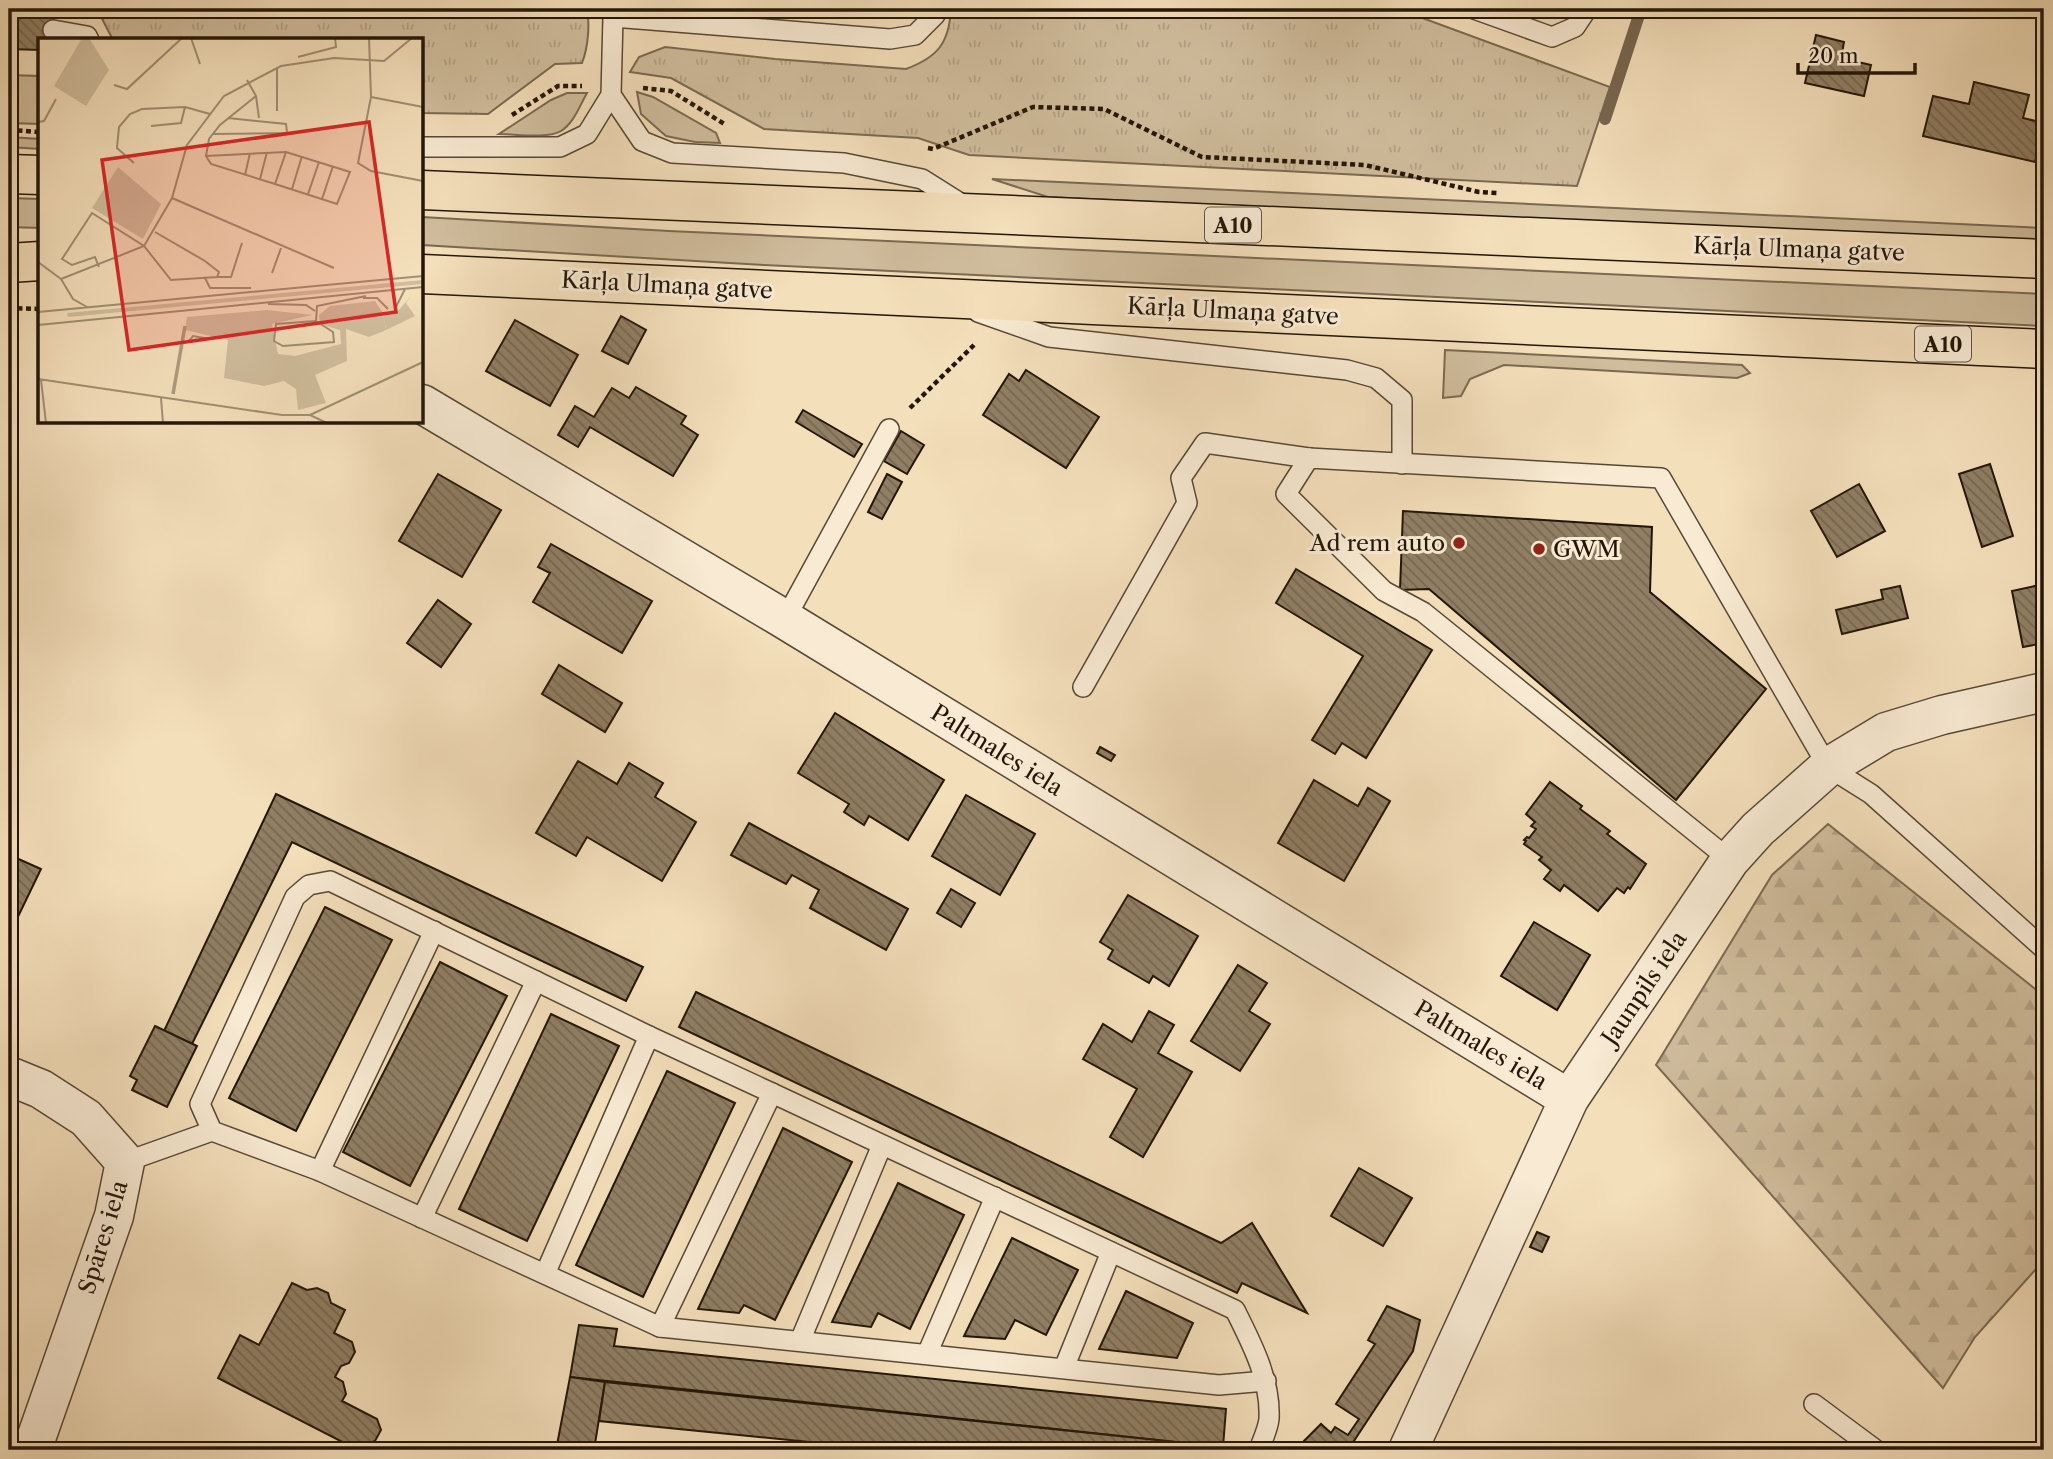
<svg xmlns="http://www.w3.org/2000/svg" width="2053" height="1459" font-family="'Libre Caslon Text',serif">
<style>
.grass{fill:#d0bd9d;stroke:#7a6a52;stroke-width:2}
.forest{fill:url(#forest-firs);stroke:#7a6a52;stroke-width:2}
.park{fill:url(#park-tufts);stroke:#7a6a52;stroke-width:2}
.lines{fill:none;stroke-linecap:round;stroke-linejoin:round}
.stream{stroke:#76664f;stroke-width:12}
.building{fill:url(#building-back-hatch);stroke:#231608;stroke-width:2}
.service-casing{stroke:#574835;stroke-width:22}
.minor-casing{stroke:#574835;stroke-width:41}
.trunk-casing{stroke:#231608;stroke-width:41}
.path{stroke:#231608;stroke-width:4.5;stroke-dasharray:5 3.5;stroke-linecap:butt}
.service{stroke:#f8ead3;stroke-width:19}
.minor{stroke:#f8ead3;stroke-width:38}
.trunk{stroke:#f4dfbb;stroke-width:38}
.poi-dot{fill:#8f2418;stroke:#f8ead3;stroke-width:2.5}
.labels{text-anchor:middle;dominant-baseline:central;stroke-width:6;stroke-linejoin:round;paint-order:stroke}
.shield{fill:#f8ead3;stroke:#635645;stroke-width:2}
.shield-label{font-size:21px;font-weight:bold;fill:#231608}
.street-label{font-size:23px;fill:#231608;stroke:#f8ead3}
.poi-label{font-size:23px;fill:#231608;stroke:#f8ead3;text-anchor:end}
.inset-river{fill:none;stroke:#ad9b7e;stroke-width:3.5}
.inset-road{fill:none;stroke:#a08f73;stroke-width:2}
.view{fill:#d62828;fill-opacity:0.15;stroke:#d62828;stroke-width:3.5}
.inset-edge{fill:none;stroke:#231608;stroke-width:3.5}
</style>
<defs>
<pattern id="forest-firs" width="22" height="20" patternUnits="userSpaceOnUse" patternTransform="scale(1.75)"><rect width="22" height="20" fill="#d0bd9d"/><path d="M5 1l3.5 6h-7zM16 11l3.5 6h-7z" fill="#b2a286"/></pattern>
<pattern id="park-tufts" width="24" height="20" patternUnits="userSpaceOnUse" patternTransform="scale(1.75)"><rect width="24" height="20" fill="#d0bd9d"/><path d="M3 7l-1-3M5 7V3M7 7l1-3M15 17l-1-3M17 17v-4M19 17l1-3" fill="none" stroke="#b2a286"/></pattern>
<pattern id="building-back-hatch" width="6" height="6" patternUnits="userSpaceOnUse" patternTransform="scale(1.75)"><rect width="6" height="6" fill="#907f65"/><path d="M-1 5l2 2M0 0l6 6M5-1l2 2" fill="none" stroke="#756751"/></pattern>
</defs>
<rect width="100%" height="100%" fill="#f4dfbb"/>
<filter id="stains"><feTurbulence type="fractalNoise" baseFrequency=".00286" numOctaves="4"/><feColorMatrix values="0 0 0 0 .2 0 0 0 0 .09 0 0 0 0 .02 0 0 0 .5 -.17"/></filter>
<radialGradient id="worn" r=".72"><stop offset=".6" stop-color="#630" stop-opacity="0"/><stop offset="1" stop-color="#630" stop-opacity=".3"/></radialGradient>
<g class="grass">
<path d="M 9,75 L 40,76 L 40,124 L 9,123 Z"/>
<path d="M 637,92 L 653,97 L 716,133 L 720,143 L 695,142 L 666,136 L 641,114 Z"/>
<path d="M 567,93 L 587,93 C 580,105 574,123 561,131 C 548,139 515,134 499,134 L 551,100 Z"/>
<path d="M 9,137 L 40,139 L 40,149 L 9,147 Z"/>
<path d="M 992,179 L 2044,228 L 2044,243 L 1048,197 Z"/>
<path d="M 9,198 L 40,199 L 40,228 L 9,227 Z"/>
<path d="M 422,217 L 669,231 L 2044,294 L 2044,326 L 764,265 L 422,245 Z"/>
<path d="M 1445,350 L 1742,365 L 1750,373 L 1737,378 L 1504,365 L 1470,379 L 1461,396 L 1443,398 Z"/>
</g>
<path class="forest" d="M 1828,824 L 2044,996 L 2044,1260 L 1975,1337 L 1943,1388 L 1656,1065 L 1772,875 Z"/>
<g class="park">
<path d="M 97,9 L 587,9 C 590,25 588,48 582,63 L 555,64 L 488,114 L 422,113 L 422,40 L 113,40 Z"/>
<path d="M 951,9 L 1398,9 L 1610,87 L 1577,186 L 969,155 L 918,138 L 764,129 L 671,78 L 630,72 L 639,57 L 665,47 L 775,59 L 906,69 C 938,57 949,43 951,9 Z"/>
</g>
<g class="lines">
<path class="stream" d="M 1605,119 L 1641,9"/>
</g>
<g class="building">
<path d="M 9,9 L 54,9 L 53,40 L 40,40 L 40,50 L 9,49 Z"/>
<path d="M 1816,35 L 1844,42 L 1841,58 L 1871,65 L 1864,96 L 1805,83 Z"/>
<path d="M 1974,82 L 2029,95 L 2023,118 L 2044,123 L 2035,162 L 1923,136 L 1933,96 L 1969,104 Z"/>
<path d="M 621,316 L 646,330 L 628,364 L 602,351 Z"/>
<path d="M 515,320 L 578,355 L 550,406 L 486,371 Z"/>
<path d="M 1026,370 L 1099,417 L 1066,468 L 983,415 L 1009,374 L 1019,381 Z"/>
<path d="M 636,387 L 686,416 L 681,424 L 698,435 L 673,476 L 590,427 L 578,447 L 558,435 L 575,406 L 594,417 L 612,388 L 629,398 Z"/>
<path d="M 803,410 L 862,444 L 854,457 L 796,422 Z"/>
<path d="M 901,431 L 924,445 L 907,474 L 884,461 Z"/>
<path d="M 1990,464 L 2013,536 L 1982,547 L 1959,474 Z"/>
<path d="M 438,474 L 501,510 L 462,577 L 399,541 Z"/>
<path d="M 887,474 L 902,482 L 882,519 L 868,512 Z"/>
<path d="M 1859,484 L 1885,531 L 1837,557 L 1811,511 Z"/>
<path d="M 1403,511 L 1652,527 L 1650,592 L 1766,689 L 1676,800 L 1429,589 L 1400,590 Z"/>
<path d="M 551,544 L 652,601 L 622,653 L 533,602 L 550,573 L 538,567 Z"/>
<path d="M 1296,569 L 1432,650 L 1366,758 L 1342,743 L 1335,754 L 1312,740 L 1363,656 L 1276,603 Z"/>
<path d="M 2044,584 L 2044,643 L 2023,647 L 2012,591 Z"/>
<path d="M 1900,586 L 1908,618 L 1842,634 L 1836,610 L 1883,599 L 1881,590 Z"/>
<path d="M 438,600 L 471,624 L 441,667 L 407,643 Z"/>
<path d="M 559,665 L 622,703 L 605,732 L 542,694 Z"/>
<path d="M 835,713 L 944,780 L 908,840 L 869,816 L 864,825 L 844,812 L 849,804 L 798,773 Z"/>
<path d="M 1100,747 L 1115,755 L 1111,761 L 1097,753 Z"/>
<path d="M 578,761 L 617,784 L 629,763 L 663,783 L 655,797 L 696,822 L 662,881 L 587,837 L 576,856 L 536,833 Z"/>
<path d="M 1314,780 L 1358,806 L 1368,788 L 1390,801 L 1344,881 L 1278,843 Z"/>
<path d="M 1550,782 L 1582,806 L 1580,809 L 1610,831 L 1607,834 L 1646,864 L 1630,889 L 1628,887 L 1624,893 L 1617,888 L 1598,911 L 1564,885 L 1560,891 L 1544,879 L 1551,870 L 1539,860 L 1542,857 L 1524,844 L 1526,841 L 1524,840 L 1527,837 L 1529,838 L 1536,829 L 1531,826 L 1535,822 L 1526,814 Z"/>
<path d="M 276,794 L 643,967 L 626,1001 L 292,842 L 192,1044 L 164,1031 Z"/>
<path d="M 966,795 L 1035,834 L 1000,895 L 932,856 Z"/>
<path d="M 749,823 L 908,909 L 886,950 L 810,908 L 819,890 L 792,875 L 786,884 L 731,855 Z"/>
<path d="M 14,857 L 41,869 L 15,923 L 9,920 L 9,867 Z"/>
<path d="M 951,889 L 975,903 L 961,927 L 937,913 Z"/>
<path d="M 1128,895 L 1198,936 L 1169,986 L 1153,976 L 1149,983 L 1108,959 L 1113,950 L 1100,942 Z"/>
<path d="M 325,907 L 392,940 L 296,1131 L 229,1098 Z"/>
<path d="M 1534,922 L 1590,955 L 1557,1010 L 1501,976 Z"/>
<path d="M 440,962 L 507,996 L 410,1186 L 343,1152 Z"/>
<path d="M 1238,965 L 1267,983 L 1249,1011 L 1270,1024 L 1240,1071 L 1191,1041 Z"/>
<path d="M 696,992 L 1221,1243 L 1252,1223 L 1307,1313 L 1242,1283 L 1237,1293 L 679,1027 Z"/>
<path d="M 1149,1011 L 1174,1025 L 1158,1053 L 1192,1072 L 1143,1157 L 1110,1137 L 1137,1089 L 1083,1059 L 1103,1024 L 1132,1042 Z"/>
<path d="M 551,1014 L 619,1046 L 527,1241 L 459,1209 Z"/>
<path d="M 155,1026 L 197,1046 L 167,1107 L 132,1090 L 137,1080 L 130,1076 Z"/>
<path d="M 667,1071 L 735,1103 L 643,1297 L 576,1265 Z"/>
<path d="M 783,1128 L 852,1162 L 775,1320 L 744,1305 L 739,1313 L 698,1309 Z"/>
<path d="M 1359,1168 L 1412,1198 L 1383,1246 L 1331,1216 Z"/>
<path d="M 898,1183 L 964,1215 L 910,1329 L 878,1313 L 871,1327 L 832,1322 Z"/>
<path d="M 1537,1232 L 1549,1237 L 1542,1252 L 1530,1247 Z"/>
<path d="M 1012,1238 L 1078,1270 L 1046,1335 L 1015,1320 L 1005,1339 L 964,1336 Z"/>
<path d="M 292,1283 L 307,1290 L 317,1288 L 328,1293 L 331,1303 L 345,1310 L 334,1333 L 352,1342 L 355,1352 L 349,1363 L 341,1366 L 335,1377 L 343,1382 L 346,1394 L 342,1401 L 377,1419 L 381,1430 L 375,1441 L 367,1444 L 364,1450 L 358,1450 L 218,1378 L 240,1335 L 259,1345 Z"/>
<path d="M 1126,1291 L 1193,1323 L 1177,1358 L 1099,1349 Z"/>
<path d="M 1387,1306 L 1420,1320 L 1413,1351 L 1348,1450 L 1295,1450 L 1321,1424 L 1331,1433 L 1335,1427 L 1348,1435 L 1359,1419 L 1336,1404 L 1375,1344 L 1368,1340 Z"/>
<path d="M 579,1325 L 617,1329 L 614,1346 L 1226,1409 L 1223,1447 L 570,1377 Z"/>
<path d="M 570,1377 L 605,1382 L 594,1450 L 556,1450 Z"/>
<path d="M 605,1382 L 1223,1447 L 1222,1450 L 890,1450 L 599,1421 Z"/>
</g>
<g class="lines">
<g class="service-casing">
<g id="service">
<path d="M 1474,9 L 1552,37 L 1575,27 L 1587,9"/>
<path d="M 613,17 L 890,39 L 915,35 L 935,15 L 935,9"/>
<path d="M 53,30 L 87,36 L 89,40"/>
<path d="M 611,95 L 642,141 L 672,153 L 844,163 L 922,179 L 965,206"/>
<path d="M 422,147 L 560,147 L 587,134 L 611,95 L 613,17 L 609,9"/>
<path d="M 978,312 L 1049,337 L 1347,370 L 1376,378 L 1402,400 L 1402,464"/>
<path d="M 794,603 L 889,429"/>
<path d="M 1083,687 L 1187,503 L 1181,478 L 1205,443 L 1309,458"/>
<path d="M 1730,860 L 1423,612 L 1384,591 L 1286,494 L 1309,458 L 1661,478 L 1828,767 L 1871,794 L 2044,949"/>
<path d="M 772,1093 L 649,1036 L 330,881 L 309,885 L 295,897 L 200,1104 L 212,1131 L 320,1171 L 660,1327 L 1219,1385 L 1266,1381"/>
<path d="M 125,1162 L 212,1131"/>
<path d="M 320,1171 L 434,931"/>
<path d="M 422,1218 L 536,981"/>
<path d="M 545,1274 L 649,1036"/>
<path d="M 660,1327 L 772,1093 L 1235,1310 C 1252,1344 1271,1380 1269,1419 C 1268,1429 1262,1441 1259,1450"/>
<path d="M 800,1341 L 882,1145"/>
<path d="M 927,1354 L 995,1197"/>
<path d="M 1064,1368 L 1111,1252"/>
<path d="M 1814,1404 L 1876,1450"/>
</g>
</g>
<g class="minor-casing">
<g id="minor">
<path d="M 422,404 L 784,619 L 1569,1099"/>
<path d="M 9,1076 L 41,1089 L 86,1118 L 125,1162 L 114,1216 L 32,1450"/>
<path d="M 1408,1450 L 1569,1099 L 1730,860 L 1758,829 L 1828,767 L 1886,732 L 1942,715 L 2044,692"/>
</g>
</g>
<g class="trunk-casing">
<g id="trunk">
<path d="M 9,174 L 40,175"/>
<path d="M 422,190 L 2044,259"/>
<path d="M 9,263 L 40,261"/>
<path d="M 422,274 L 2044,349"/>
</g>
</g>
<g class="path">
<path d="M 643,88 L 671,91 L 726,125"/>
<path d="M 512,115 L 558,86 L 582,86"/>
<path d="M 9,130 L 40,132"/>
<path d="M 928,148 L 933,149 L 1033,107 L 1104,109 L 1202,157 L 1365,165 L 1479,192 L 1498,193"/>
<path d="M 9,308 L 40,309"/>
<path d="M 910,408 L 974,345"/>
</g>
<use href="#service" class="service"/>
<use href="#minor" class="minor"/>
<use href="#trunk" class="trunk"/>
</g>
<g class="poi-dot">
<circle cx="1459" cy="543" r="7"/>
<circle cx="1539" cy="549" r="7"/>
</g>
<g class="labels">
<g class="shield">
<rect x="1205" y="207.5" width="56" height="35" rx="5"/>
<rect x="1915" y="326.5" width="56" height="35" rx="5"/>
</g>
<g class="shield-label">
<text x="1233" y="225">A10</text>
<text x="1943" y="344">A10</text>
</g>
<g class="street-label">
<text transform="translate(1799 249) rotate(2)">Kārļa Ulmaņa gatve</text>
<text transform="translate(667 285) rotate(3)">Kārļa Ulmaņa gatve</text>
<text transform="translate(1233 311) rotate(3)">Kārļa Ulmaņa gatve</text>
<text transform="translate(997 750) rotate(32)">Paltmales iela</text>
<text transform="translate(1644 988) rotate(-56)">Jaunpils iela</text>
<text transform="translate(1481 1045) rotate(31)">Paltmales iela</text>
<text transform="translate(103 1237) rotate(-73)">Spāres iela</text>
</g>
<g class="poi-label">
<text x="1445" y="543">Ad rem auto</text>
<text x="1553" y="549" text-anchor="start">GWM</text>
</g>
</g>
<g transform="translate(38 38)">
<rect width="385" height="385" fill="#f4dfbb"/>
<path d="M 44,0 L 51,0 L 71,32 L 48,68 L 16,48 ZM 385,242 L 385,246 L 30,279 L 29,275 ZM 373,258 L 368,265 L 377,278 L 348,292 L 345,275 L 359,274 Z" fill="#d0bd9d"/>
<path d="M 80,129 L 123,166 L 105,201 L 54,170 Z" fill="#d0bd9d"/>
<path d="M 337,263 L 345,275 L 348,292 L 331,299 L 308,291 L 309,323 L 277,337 L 288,365 L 260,372 L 258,351 L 246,343 L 226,348 L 186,340 L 190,302 L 147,292 L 149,279 L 229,272 L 274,277 L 234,286 L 240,316 L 257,318 L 303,306 L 302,292 L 282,286 L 281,277 L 292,268 Z" fill="#d0bd9d"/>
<path class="inset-river" d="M 135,356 L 147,288"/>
<path class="inset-road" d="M 153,0 L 162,26M 331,0 L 333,59 L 320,125 L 333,133 L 385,143M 260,19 L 298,9 L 297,0M 239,30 L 239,73M 209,42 L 218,58 L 221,80M 76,47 L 89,51 L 144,0M 218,58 L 182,87 L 171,101 L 168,118 L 173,126 L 237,146 L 248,114M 333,59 L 385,69M 0,84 L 6,83 L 18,61M 113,88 L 143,85 L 147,69M 175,96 L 249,95 L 248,86 L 190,80M 168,118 L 248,114 L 312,134 L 299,166 L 237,146M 96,125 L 79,110 L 81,89 L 92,76 L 104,71 L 147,69 L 172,76M 207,137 L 212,115M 222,141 L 229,114M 254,151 L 264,118M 270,156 L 281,124M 134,160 L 296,230M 284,161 L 295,128M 0,224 L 23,241M 61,229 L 57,219 L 34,227 L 24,221 L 54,175 L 106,208 L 133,242 L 179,239 L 181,234 L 167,223 L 117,194M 234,235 L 243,210M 179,239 L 193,239 L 204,205M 167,240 L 172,250 L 213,250M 325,260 L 339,260 L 350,271M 230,266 L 268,267 L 277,273M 49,269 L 35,261 L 23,241 L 106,208 L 134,160 L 149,107 L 186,58 L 243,28 L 296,20 L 346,23 L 374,0M 357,271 L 367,251M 0,274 L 385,238M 278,283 L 238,286 L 236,303 L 245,308 L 296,304 L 295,294 L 278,283 L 279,268 L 328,258M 0,287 L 385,249M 151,303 L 155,298 L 172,301M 0,341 L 244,377 L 272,377 L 289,385M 3,342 L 8,385M 123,360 L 125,385M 272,377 L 385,324"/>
<path class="view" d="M 331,84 L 358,274 L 91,312 L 64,122 Z"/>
<rect width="385" height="385" class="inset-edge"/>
</g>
<rect width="2053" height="1459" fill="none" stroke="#f4dfbb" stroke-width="35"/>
<rect x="10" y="10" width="2032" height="1438" fill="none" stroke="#231608" stroke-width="3.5"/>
<rect x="18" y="18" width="2018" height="1424" fill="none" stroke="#231608" stroke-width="2"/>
<path d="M1798 63v10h117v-10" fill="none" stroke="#231608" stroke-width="3.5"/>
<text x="1808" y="63" font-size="21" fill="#231608" stroke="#f8ead3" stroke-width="5" paint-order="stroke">20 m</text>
<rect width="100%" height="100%" filter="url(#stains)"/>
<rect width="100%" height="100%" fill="url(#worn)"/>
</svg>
